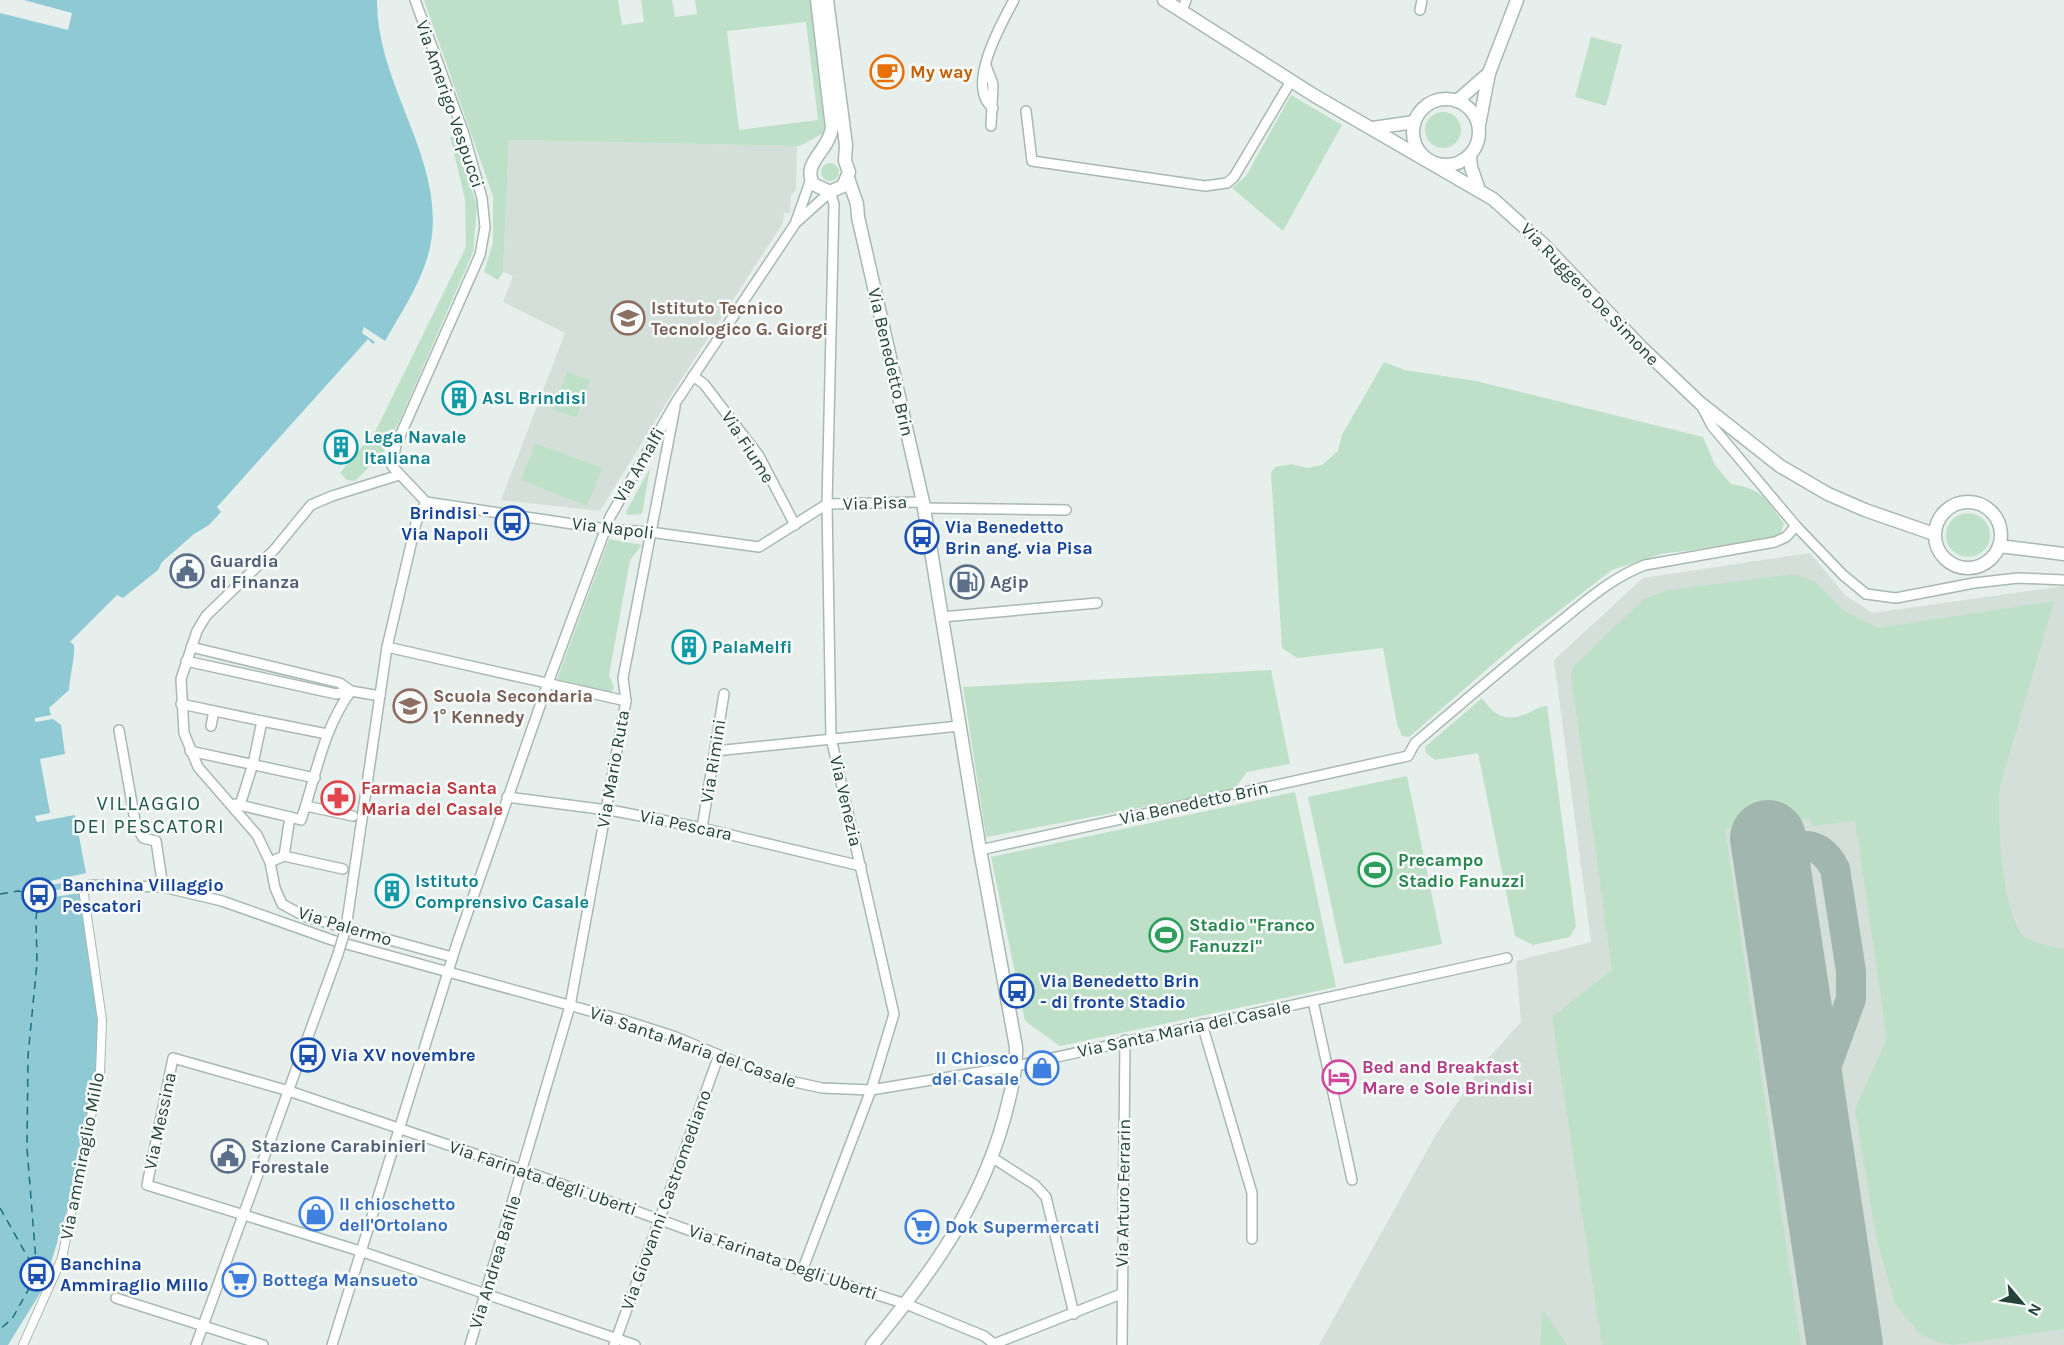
<svg xmlns="http://www.w3.org/2000/svg" width="2064" height="1345" font-family="Karla,sans-serif">
<style>
.built{fill:#d4dfda}
.green{fill:#bfe0c8;fill-rule:evenodd}
.water{fill:#8ec9d4}
.lines{fill:none;stroke-linecap:round;stroke-linejoin:round}
.ferry{stroke:#1c6f80;stroke-width:1.5;stroke-dasharray:8 6;stroke-linecap:butt}
.taxiway{stroke:#a2b6b0;stroke-width:30}
.runway{stroke:#a2b6b0;stroke-width:76}
.pedestrian-casing{stroke:#a8b8b2;stroke-width:10}
.minor-casing{stroke:#a8b8b2;stroke-width:12}
.tertiary-casing{stroke:#a8b8b2;stroke-width:15}
.pedestrian{stroke:#fff;stroke-width:8}
.minor{stroke:#fff;stroke-width:9}
.tertiary{stroke:#fff;stroke-width:12}
.minor-bridge-casing{stroke:#a8b8b2;stroke-width:12;stroke-linecap:butt}
.minor-bridge{stroke:#fff;stroke-width:9}
.labels{text-anchor:middle;dominant-baseline:central;stroke-width:5;stroke-linejoin:round;paint-order:stroke}
.food-label{font-size:18px;font-weight:bold;fill:#c56008;stroke:#f7fbf9;text-anchor:start}
.street-label{font-size:18px;fill:#24423a;stroke:#f7fbf9}
.education-label{font-size:18px;font-weight:bold;fill:#785e54;stroke:#f7fbf9;text-anchor:start}
.culture-label{font-size:18px;font-weight:bold;fill:#0d838f;stroke:#f7fbf9;text-anchor:start}
.transit-label{font-size:18px;font-weight:bold;fill:#164399;stroke:#f7fbf9;text-anchor:start}
.service-label{font-size:18px;font-weight:bold;fill:#4e5e75;stroke:#f7fbf9;text-anchor:start}
.health-label{font-size:18px;font-weight:bold;fill:#be3a42;stroke:#f7fbf9;text-anchor:start}
.leisure-label{font-size:18px;font-weight:bold;fill:#27864d;stroke:#f7fbf9;text-anchor:start}
.shop-label{font-size:18px;font-weight:bold;fill:#366cbe;stroke:#f7fbf9;text-anchor:start}
.hotel-label{font-size:18px;font-weight:bold;fill:#b23c85;stroke:#f7fbf9;text-anchor:start}
.neighbourhood-label{font-size:20px;letter-spacing:1.5px;fill:#1f5548;stroke:#f7fbf9}
</style>
<rect width="100%" height="100%" fill="#e6efeb"/>
<g class="built">
<path d="M 509,140 L 797,146 L 796,190 L 791,195 L 790,213 L 784,213 L 783,223 L 675,389 L 600,511 L 501,500 L 565,333 L 503,302 L 513,276 L 503,272 Z"/>
<path d="M 1810,553 L 1846,596 L 1873,613 L 2064,586 L 2064,1345 L 1319,1345 L 1435,1136 L 1483,1064 L 1521,1022 L 1516,961 L 1591,942 L 1554,660 L 1643,578 Z"/>
</g>
<g class="green">
<path d="M 424,0 L 618,0 L 622,25 L 644,22 L 641,0 L 672,0 L 675,17 L 697,14 L 695,0 L 810,0 L 825,132 L 800,146 L 509,140 L 503,272 L 498,280 L 484,272 L 493,243 L 493,196 ZM 806,22 L 818,120 L 739,130 L 727,31 Z"/>
<path d="M 1591,37 L 1622,45 L 1606,106 L 1575,97 Z"/>
<path d="M 1291,95 L 1342,125 L 1283,231 L 1232,188 L 1246,176 Z"/>
<circle cx="1443" cy="130" r="18"/>
<path d="M 455,136 L 477,206 L 473,252 L 399,422 L 383,453 L 355,481 L 347,480 L 340,473 L 376,430 L 466,247 L 465,199 L 450,137 Z"/>
<circle cx="830" cy="172" r="9"/>
<path d="M 1384,362 L 1405,370 L 1476,381 L 1703,437 L 1715,465 L 1731,484 C 1764,490 1765,498 1784,524 L 1781,533 L 1772,539 L 1661,554 L 1612,570 L 1516,644 L 1409,737 L 1402,736 L 1397,724 L 1383,648 L 1297,658 L 1282,648 L 1271,473 L 1275,467 L 1291,464 L 1308,468 L 1322,465 L 1338,451 L 1342,435 Z"/>
<path d="M 567,372 L 590,380 L 576,418 L 552,409 Z"/>
<path d="M 535,443 L 602,468 L 587,506 L 521,480 Z"/>
<path d="M 650,468 L 642,514 L 627,515 L 626,512 Z"/>
<circle cx="1968" cy="535" r="22"/>
<path d="M 609,539 L 642,545 L 630,560 L 609,675 L 614,688 L 611,692 L 557,679 Z"/>
<path d="M 1794,574 L 1814,581 L 1844,611 L 1878,628 L 2054,601 L 2000,787 C 1997,817 2002,916 2024,936 C 2033,944 2053,946 2064,949 L 2064,1329 L 1953,1345 L 1938,1342 L 1920,1334 L 1895,1304 L 1876,1237 L 1855,1109 L 1887,1038 L 1855,821 L 1812,826 L 1810,818 L 1725,829 L 1801,1345 L 1602,1345 L 1552,1017 L 1612,970 L 1571,675 L 1573,667 L 1644,599 L 1668,590 Z"/>
<path d="M 1271,670 L 1290,764 L 1247,772 L 1234,790 L 986,837 L 963,687 Z"/>
<path d="M 1482,698 C 1493,714 1505,723 1526,714 C 1534,711 1538,706 1547,706 L 1576,926 L 1570,937 L 1533,945 L 1515,936 L 1478,753 L 1435,760 L 1426,753 L 1425,747 Z"/>
<path d="M 1407,776 L 1442,944 L 1344,964 L 1308,797 Z"/>
<path d="M 1295,792 L 1336,987 L 1060,1046 L 1025,1021 L 991,857 Z"/>
<path d="M 1543,1310 L 1567,1345 L 1540,1345 Z"/>
</g>
<path class="water" d="M 24,0 L 377,0 C 376,85 445,159 431,242 C 425,278 402,311 385,341 L 364,327 L 362,333 L 375,342 L 373,344 L 368,339 L 217,507 L 221,512 L 209,525 L 194,534 L 162,562 L 158,570 L 123,598 L 117,595 L 70,642 L 74,645 C 75,658 70,675 69,690 L 49,708 L 51,715 L 35,718 L 35,722 L 53,719 L 61,725 L 65,754 L 40,759 L 50,813 L 35,816 L 37,822 L 75,815 L 86,873 L 50,881 L 51,885 L 78,880 L 77,886 L 47,892 L 48,898 L 80,893 C 88,945 100,999 98,1052 C 95,1124 71,1197 50,1266 L 42,1290 L 8,1345 L 0,1345 L 0,13 L 68,30 L 72,13 Z"/>
<g class="lines">
<g class="ferry">
<path d="M 0,894 L 18,891 L 39,895 L 36,918 L 37,963 L 28,1056 L 27,1148 L 37,1274 L 12,1319 L 0,1329"/>
<path d="M 0,1208 L 35,1270"/>
</g>
<g class="taxiway">
<path d="M 1774,877 C 1783,841 1817,833 1835,869 L 1851,971 L 1851,999 L 1814,1100 L 1810,1119"/>
<path d="M 1843,1332 L 1848,1345"/>
</g>
<path class="runway" d="M 1768,838 L 1845,1345"/>
<g class="pedestrian-casing">
<path id="pedestrian" d="M 23,1345 L 62,1258 L 100,1073 L 102,1020 L 83,888"/>
</g>
<g class="minor-casing">
<g id="minor">
<path d="M 415,0 L 464,134 L 482,198 L 485,227 L 480,255 L 396,445 L 392,466 L 426,502 L 606,529 L 650,532 L 759,547 L 827,504"/>
<path d="M 1420,10 L 1422,0"/>
<path d="M 1182,11 L 1186,0"/>
<path d="M 986,66 L 993,84 L 991,126"/>
<path d="M 993,108 C 965,87 1001,24 1014,0"/>
<path d="M 1026,111 L 1032,161 L 1205,186 L 1227,183 L 1234,177 L 1291,81"/>
<path d="M 798,221 L 830,192 L 834,204 L 827,504 L 831,738 L 894,1014 L 871,1090 L 802,1271"/>
<path d="M 693,376 L 704,384 L 759,456 L 795,525"/>
<path d="M 1702,407 L 1712,426 L 1796,526 L 1843,575 L 1866,594 L 1896,598 L 1974,583 L 2018,578 L 2064,580"/>
<path d="M 399,475 L 332,496 L 311,505 L 274,550 L 206,616 L 197,631 L 181,679 L 184,733 L 198,767 L 257,835 L 270,862 L 275,888 L 282,904 L 306,917 L 452,957"/>
<path d="M 827,504 L 923,502"/>
<path d="M 924,508 L 1066,510"/>
<path d="M 942,617 L 1097,603"/>
<path d="M 191,647 L 340,683 L 351,691"/>
<path d="M 387,647 L 626,701"/>
<path d="M 186,661 L 336,694 L 351,691 L 380,696"/>
<path d="M 181,704 L 262,721 L 253,764 L 240,805"/>
<path d="M 262,721 L 327,734"/>
<path d="M 211,726 L 214,711"/>
<path d="M 119,730 L 136,826 L 143,838 L 156,841 L 163,887"/>
<path d="M 190,751 L 315,778"/>
<path d="M 715,751 L 959,726"/>
<path d="M 507,797 L 615,811 L 702,828 L 861,866"/>
<path d="M 235,804 L 290,817 L 284,856 L 270,862"/>
<path d="M 306,806 L 353,816"/>
<path d="M 290,817 L 301,820 C 316,776 323,729 351,691"/>
<path d="M 702,828 L 724,694"/>
<path d="M 980,850 L 1408,756 L 1415,743 C 1463,702 1511,661 1561,621 C 1587,600 1613,577 1645,565 L 1775,542 L 1786,537 L 1796,526"/>
<path d="M 284,856 L 343,869"/>
<path d="M 83,888 L 90,885 L 163,887 L 222,901 L 332,940 L 623,1020 L 673,1036 L 772,1077 L 822,1088 L 871,1090 L 1016,1066 L 1507,958"/>
<path d="M 346,928 L 387,647 L 416,523 L 426,502"/>
<path d="M 1313,1001 L 1352,1180"/>
<path d="M 1202,1024 L 1252,1193 L 1252,1239"/>
<path d="M 993,1158 L 1035,1185 L 1046,1197 L 1074,1314"/>
<path d="M 116,1298 L 263,1345"/>
<path d="M 994,1344 L 1121,1294"/>
<path d="M 196,1345 L 338,954"/>
<path d="M 332,1345 L 457,943 L 548,683 L 610,517 L 676,402 L 795,224 L 811,179"/>
<path d="M 470,1345 L 570,1006 L 626,701 L 623,678 L 675,407"/>
<path d="M 614,1345 L 719,1055"/>
<path d="M 635,1345 L 360,1251 L 147,1185 L 173,1058 L 289,1091 L 522,1170 L 802,1271 L 906,1304 L 984,1336 L 994,1344"/>
<path d="M 1122,1345 L 1125,1040"/>
</g>
</g>
<g class="tertiary-casing">
<g id="tertiary">
<path d="M 817,0 L 832,128 C 828,152 802,162 813,184 L 830,192 L 843,186 L 849,172 L 845,161 L 846,145 L 827,0"/>
<path d="M 1164,0 L 1315,96 L 1493,199 L 1543,244 L 1641,347 L 1700,403 L 1780,466 L 1828,494 L 1865,510 L 1934,534"/>
<circle cx="1446" cy="132" r="33"/>
<path d="M 1457,101 L 1489,73"/>
<path d="M 1479,125 L 1489,73 L 1517,0"/>
<path d="M 1373,128 L 1414,122"/>
<path d="M 1470,156 L 1471,167 L 1479,190"/>
<path d="M 848,178 L 857,204 L 858,217 L 923,502 L 980,850 L 1016,1047 C 1017,1072 1010,1095 1004,1119 C 979,1208 930,1275 872,1345"/>
<circle cx="1968" cy="535" r="33"/>
<path d="M 1999,546 L 2064,554"/>
</g>
</g>
<use href="#pedestrian" class="pedestrian"/>
<use href="#minor" class="minor"/>
<use href="#tertiary" class="tertiary"/>
<g class="minor-bridge-casing">
<path id="minor-bridge" d="M 338,954 L 346,928"/>
</g>
<use href="#minor-bridge" class="minor-bridge"/>
</g>
<defs>
<g id="cafe-ring" transform="scale(1.725)"><circle r="9.5" fill="#f7fbf9" stroke="#e8710a" stroke-width="1.5"/><path d="M-5.5-4.5H6V0H3Q3 3.5 0 3.5H-2.5Q-5.5 3.5-5.5 0ZM3-3.2v2h1.7v-2ZM-6 4.5H4V6H-6Z" fill="#e8710a"/></g>
<g id="school-ring" transform="scale(1.725)"><circle r="9.5" fill="#f7fbf9" stroke="#8d6e63" stroke-width="1.5"/><path d="M0-5L7-2L0 1L-7-2ZM-4 1L0 2.5L4 1V4Q0 6-4 4Z" fill="#8d6e63"/></g>
<g id="building-ring" transform="scale(1.725)"><circle r="9.5" fill="#f7fbf9" stroke="#0f9aa8" stroke-width="1.5"/><path d="M-4-6H4V6H1V3H-1V6H-4ZM-2.5-4.3h1.7v1.8h-1.7ZM.8-4.3h1.7v1.8H.8ZM-2.5-1h1.7V.8h-1.7ZM.8-1h1.7V.8H.8Z" fill="#0f9aa8"/></g>
<g id="bus-ring" transform="scale(1.725)"><circle r="9.5" fill="#f7fbf9" stroke="#1a4fb4" stroke-width="1.5"/><path d="M-5-6H5V4H4V6H2V4H-2V6H-4V4H-5ZM-3.5-4V0h7V-4ZM-3.5 1.2v1.5H-2V1.2ZM2 1.2v1.5H3.5V1.2Z" fill="#1a4fb4"/></g>
<g id="civic-ring" transform="scale(1.725)"><circle r="9.5" fill="#f7fbf9" stroke="#5c6f8a" stroke-width="1.5"/><path d="M-.6-6.5H3V-4.5H.6V-3L4-1V1h2V6H-6V1h2V-1L-.6-3ZM-1.2 2.5V6h2.4V2.5Z" fill="#5c6f8a"/></g>
<g id="fuel-ring" transform="scale(1.725)"><circle r="9.5" fill="#f7fbf9" stroke="#5c6f8a" stroke-width="1.5"/><path d="M-5.5-6h7V0h2V4h1.3V-2.5L3-4.5l.8-.8L6-3V5H2.5V1h-1V6h-7ZM-4.2-4.7v3.2H.2V-4.7Z" fill="#5c6f8a"/></g>
<g id="pharmacy-ring" transform="scale(1.725)"><circle r="9.5" fill="#f7fbf9" stroke="#e0444e" stroke-width="1.5"/><path d="M-2-6h4v4h4v4h-4v4h-4v-4h-4v-4h4Z" fill="#e0444e"/></g>
<g id="stadium-ring" transform="scale(1.725)"><circle r="9.5" fill="#f7fbf9" stroke="#2e9e5b" stroke-width="1.5"/><path d="M0-5a6.5 5 0 1 0 0 10a6.5 5 0 1 0 0-10ZM-3.5-1.8h7v3.6h-7Z" fill="#2e9e5b"/></g>
<g id="shop-ring" transform="scale(1.725)"><circle r="9.5" fill="#f7fbf9" stroke="#3f7fe0" stroke-width="1.5"/><path d="M-5-2.5h2.3a2.7 3.5 0 0 1 5.4 0H5L5.5 6h-11ZM-1.5-2.5h3a1.5 2.3 0 0 0-3 0Z" fill="#3f7fe0"/></g>
<g id="hotel-ring" transform="scale(1.725)"><circle r="9.5" fill="#f7fbf9" stroke="#d1479c" stroke-width="1.5"/><path d="M-6-4.5h1.5V1H6V5H4.5V3h-9V5H-6ZM-4 0a1.8 1.8 0 1 1 3.6 0ZM.5 0V-2.5h3Q6-2.5 6 0Z" fill="#d1479c"/></g>
<g id="supermarket-ring" transform="scale(1.725)"><circle r="9.5" fill="#f7fbf9" stroke="#3f7fe0" stroke-width="1.5"/><path d="M-6-5.5h2.5l.6 2H6L4.5 2H-2.5L-4.4-4H-6ZM-1.5 3.2a1.3 1.3 0 1 0 .1 0ZM3 3.2a1.3 1.3 0 1 0 .1 0Z" fill="#3f7fe0"/></g>
</defs>
<g fill-rule="evenodd">
<use href="#cafe-ring" x="887" y="72"/>
<use href="#school-ring" x="628" y="318"/>
<use href="#building-ring" x="459" y="398"/>
<use href="#building-ring" x="341" y="447"/>
<use href="#bus-ring" x="512" y="523"/>
<use href="#bus-ring" x="922" y="537"/>
<use href="#civic-ring" x="187" y="571"/>
<use href="#fuel-ring" x="967" y="582"/>
<use href="#building-ring" x="689" y="647"/>
<use href="#school-ring" x="410" y="706"/>
<use href="#pharmacy-ring" x="338" y="798"/>
<use href="#stadium-ring" x="1375" y="870"/>
<use href="#building-ring" x="392" y="891"/>
<use href="#bus-ring" x="39" y="895"/>
<use href="#stadium-ring" x="1166" y="935"/>
<use href="#bus-ring" x="1017" y="991"/>
<use href="#bus-ring" x="308" y="1055"/>
<use href="#shop-ring" x="1042" y="1068"/>
<use href="#hotel-ring" x="1339" y="1077"/>
<use href="#civic-ring" x="228" y="1156"/>
<use href="#shop-ring" x="316" y="1214"/>
<use href="#supermarket-ring" x="922" y="1227"/>
<use href="#bus-ring" x="37" y="1274"/>
<use href="#supermarket-ring" x="239" y="1280"/>
</g>
<g class="labels">
<g class="food-label">
<text x="910" y="72">My way</text>
</g>
<g class="street-label">
<text transform="translate(450 104) rotate(71)">Via Amerigo Vespucci</text>
<text transform="translate(1590 294) rotate(46)">Via Ruggero De Simone</text>
<text transform="translate(891 362) rotate(77)">Via Benedetto Brin</text>
<text transform="translate(748 447) rotate(57)">Via Fiume</text>
<text transform="translate(639 465) rotate(-60)">Via Amalfi</text>
<text transform="translate(875 503) rotate(-2)">Via Pisa</text>
<text transform="translate(613 528) rotate(7)">Via Napoli</text>
<text transform="translate(713 761) rotate(-81)">Via Rimini</text>
<text transform="translate(613 769) rotate(-80)">Via Mario Ruta</text>
<text transform="translate(846 801) rotate(77)">Via Venezia</text>
<text transform="translate(1194 803) rotate(-12)">Via Benedetto Brin</text>
<text transform="translate(686 825) rotate(12)">Via Pescara</text>
<text transform="translate(345 926) rotate(17)">Via Palermo</text>
<text transform="translate(1184 1029) rotate(-12)">Via Santa Maria del Casale</text>
<text transform="translate(693 1047) rotate(19)">Via Santa Maria del Casale</text>
<text transform="translate(160 1121) rotate(-78)">Via Messina</text>
<text transform="translate(82 1156) rotate(-79)">Via ammiraglio Millo</text>
<text transform="translate(543 1178) rotate(19)">Via Farinata degli Uberti</text>
<text transform="translate(1123 1193) rotate(-89)">Via Arturo Ferrarin</text>
<text transform="translate(666 1200) rotate(-70)">Via Giovanni Castromediano</text>
<text transform="translate(495 1262) rotate(-73)">Via Andrea Bafile</text>
<text transform="translate(783 1262) rotate(19)">Via Farinata Degli Uberti</text>
</g>
<g class="education-label">
<text x="651" y="308">Istituto Tecnico<tspan x="651" dy="21">Tecnologico G. Giorgi</tspan></text>
<text x="433" y="696">Scuola Secondaria<tspan x="433" dy="21">1° Kennedy</tspan></text>
</g>
<g class="culture-label">
<text x="482" y="398">ASL Brindisi</text>
<text x="364" y="437">Lega Navale<tspan x="364" dy="21">Italiana</tspan></text>
<text x="712" y="647">PalaMelfi</text>
<text x="415" y="881">Istituto<tspan x="415" dy="21">Comprensivo Casale</tspan></text>
</g>
<g class="transit-label">
<text x="489" y="513" text-anchor="end">Brindisi -<tspan x="489" dy="21">Via Napoli</tspan></text>
<text x="945" y="527">Via Benedetto<tspan x="945" dy="21">Brin ang. via Pisa</tspan></text>
<text x="62" y="885">Banchina Villaggio<tspan x="62" dy="21">Pescatori</tspan></text>
<text x="1040" y="981">Via Benedetto Brin<tspan x="1040" dy="21">- di fronte Stadio</tspan></text>
<text x="331" y="1055">Via XV novembre</text>
<text x="60" y="1264">Banchina<tspan x="60" dy="21">Ammiraglio Millo</tspan></text>
</g>
<g class="service-label">
<text x="210" y="561">Guardia<tspan x="210" dy="21">di Finanza</tspan></text>
<text x="990" y="582">Agip</text>
<text x="251" y="1146">Stazione Carabinieri<tspan x="251" dy="21">Forestale</tspan></text>
</g>
<g class="health-label">
<text x="361" y="788">Farmacia Santa<tspan x="361" dy="21">Maria del Casale</tspan></text>
</g>
<g class="leisure-label">
<text x="1398" y="860">Precampo<tspan x="1398" dy="21">Stadio Fanuzzi</tspan></text>
<text x="1189" y="925">Stadio "Franco<tspan x="1189" dy="21">Fanuzzi"</tspan></text>
</g>
<g class="shop-label">
<text x="1019" y="1058" text-anchor="end">Il Chiosco<tspan x="1019" dy="21">del Casale</tspan></text>
<text x="339" y="1204">Il chioschetto<tspan x="339" dy="21">dell'Ortolano</tspan></text>
<text x="945" y="1227">Dok Supermercati</text>
<text x="262" y="1280">Bottega Mansueto</text>
</g>
<g class="hotel-label">
<text x="1362" y="1067">Bed and Breakfast<tspan x="1362" dy="21">Mare e Sole Brindisi</tspan></text>
</g>
<g class="neighbourhood-label">
<text x="149" y="803">VILLAGGIO<tspan x="149" dy="23">DEI PESCATORI</tspan></text>
</g>
</g>
<g transform="translate(2022 1303) rotate(119)" stroke="#f7fbf9" stroke-width="4.5" paint-order="stroke">
<path d="M0-4.5L10 22L0 15L-10 22Z" fill="#24423a"/>
<text y="-9" font-size="16" font-weight="bold" text-anchor="middle" fill="#24423a">N</text>
</g>
</svg>
